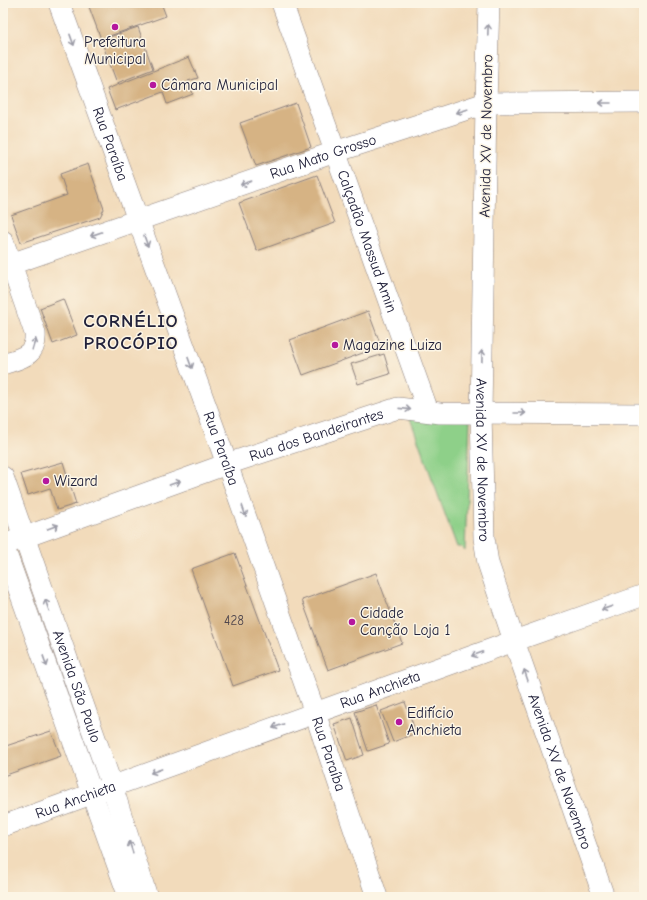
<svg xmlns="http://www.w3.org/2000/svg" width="647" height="900" font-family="'Comic Neue',sans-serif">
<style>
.green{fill:#8ed089;stroke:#587962}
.building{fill:#d6b384}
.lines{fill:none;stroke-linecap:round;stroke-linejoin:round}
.minor-casing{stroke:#8a7e7b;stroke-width:22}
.minor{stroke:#fff;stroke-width:21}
.oneway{stroke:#9c9ca7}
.poi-dot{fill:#b5179e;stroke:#fcf5e5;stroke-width:1.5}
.labels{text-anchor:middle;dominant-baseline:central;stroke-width:3;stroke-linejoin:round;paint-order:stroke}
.number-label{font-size:13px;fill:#4f464d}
.poi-label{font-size:15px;fill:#22223b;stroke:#fcf5e5;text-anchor:start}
.street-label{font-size:15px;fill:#22223b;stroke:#fcf5e5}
.district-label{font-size:19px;font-weight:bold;letter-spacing:1px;fill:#22223b;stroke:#fcf5e5}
</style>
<rect width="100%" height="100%" fill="#fcf5e5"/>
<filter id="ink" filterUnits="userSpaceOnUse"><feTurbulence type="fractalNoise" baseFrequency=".025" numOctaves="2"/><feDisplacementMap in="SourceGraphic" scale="8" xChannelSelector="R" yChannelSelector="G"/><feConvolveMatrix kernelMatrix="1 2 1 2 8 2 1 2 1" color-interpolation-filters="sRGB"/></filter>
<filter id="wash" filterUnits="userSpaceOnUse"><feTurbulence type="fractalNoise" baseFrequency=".012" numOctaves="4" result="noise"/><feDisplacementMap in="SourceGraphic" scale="16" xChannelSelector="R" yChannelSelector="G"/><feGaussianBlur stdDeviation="0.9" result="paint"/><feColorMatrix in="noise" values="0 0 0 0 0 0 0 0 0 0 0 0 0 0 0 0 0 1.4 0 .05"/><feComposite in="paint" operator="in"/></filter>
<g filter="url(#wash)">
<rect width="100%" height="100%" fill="#f2dbbb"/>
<path class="green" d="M 407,410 L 470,421 L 465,551 L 461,547 L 457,547 Z"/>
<g id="blocks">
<g class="building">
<path d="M 90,3 L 161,3 L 166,16 L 101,39 L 88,4 Z"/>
<path d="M 138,27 L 153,69 L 117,83 L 101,40 Z"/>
<path d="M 189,57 L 198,78 L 188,81 L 193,94 L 167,104 L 163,92 L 115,110 L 107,89 Z"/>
<path d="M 296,103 L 311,147 L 256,166 L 240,123 Z"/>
<path d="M 88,164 L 104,209 L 100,217 L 21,243 L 11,215 L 67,195 L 60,174 Z"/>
<path d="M 317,175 L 335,223 L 257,251 L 239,203 Z"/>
<path d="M 63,299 L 77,335 L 53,344 L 40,308 Z"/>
<path d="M 368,311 L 380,343 L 379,347 L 303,375 L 290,340 Z"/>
<path d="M 384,354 L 390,374 L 358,384 L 351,364 Z"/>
<path d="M 63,462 L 76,504 L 57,510 L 50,488 L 28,495 L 21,474 Z"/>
<path d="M 235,553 L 278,670 L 233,686 L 191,569 Z"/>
<path d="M 376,573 L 402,643 L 328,670 L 302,600 Z"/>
<path d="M 405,702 L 416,733 L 393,742 L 381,711 Z"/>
<path d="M 376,705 L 389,744 L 368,751 L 355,712 Z"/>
<path d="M 352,718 L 364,755 L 347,761 L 334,724 Z"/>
<path d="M 51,731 L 61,756 L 3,776 L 3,747 Z"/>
</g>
</g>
</g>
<g filter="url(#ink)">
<use href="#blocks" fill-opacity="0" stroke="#8a7e7b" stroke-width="1"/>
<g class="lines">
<g class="minor-casing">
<g id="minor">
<path id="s1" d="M 59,3 L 227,464 L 315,713 L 377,897"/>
<path id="s2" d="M 282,3 L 428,411"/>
<path id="s3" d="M 489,3 L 486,103 L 481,413 L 484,538 L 488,563 L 514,641 L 604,897"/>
<path d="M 3,241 L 35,333 C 37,356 21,358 3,364"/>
<path id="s4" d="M 11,264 L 335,152 L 486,103 L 644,102"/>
<path id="s5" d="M 3,477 L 112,786 L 147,897"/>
<path id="s6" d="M 3,545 L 227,464 L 398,408 L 440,413 L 644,414"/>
<path d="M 3,545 L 129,897"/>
<path id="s7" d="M 3,826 L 514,641 L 644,595"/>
</g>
</g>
<use href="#minor" class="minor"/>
</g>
<defs><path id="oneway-shaft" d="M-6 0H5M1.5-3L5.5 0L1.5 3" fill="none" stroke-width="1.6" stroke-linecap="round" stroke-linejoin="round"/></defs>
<g class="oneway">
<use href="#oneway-shaft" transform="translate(488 30) rotate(-88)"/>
<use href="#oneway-shaft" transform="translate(72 40) rotate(70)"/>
<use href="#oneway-shaft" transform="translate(605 103) rotate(180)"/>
<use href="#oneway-shaft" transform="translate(462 111) rotate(162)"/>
<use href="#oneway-shaft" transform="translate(246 183) rotate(161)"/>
<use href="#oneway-shaft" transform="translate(96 234) rotate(161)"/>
<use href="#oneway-shaft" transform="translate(146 241) rotate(70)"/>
<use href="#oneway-shaft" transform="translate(34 344) rotate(-73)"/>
<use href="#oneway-shaft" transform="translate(482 356) rotate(-89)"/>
<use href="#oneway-shaft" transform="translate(190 363) rotate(70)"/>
<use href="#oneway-shaft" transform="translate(405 409) rotate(6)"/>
<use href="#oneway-shaft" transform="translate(520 413)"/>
<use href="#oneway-shaft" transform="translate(175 483) rotate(-20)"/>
<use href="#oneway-shaft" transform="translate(244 511) rotate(71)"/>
<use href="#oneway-shaft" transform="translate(53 527) rotate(-20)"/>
<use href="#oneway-shaft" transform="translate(47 605) rotate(-110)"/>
<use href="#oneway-shaft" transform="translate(607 608) rotate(161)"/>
<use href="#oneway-shaft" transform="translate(477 654) rotate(160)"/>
<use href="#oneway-shaft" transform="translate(45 661) rotate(70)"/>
<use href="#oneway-shaft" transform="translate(526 675) rotate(-109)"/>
<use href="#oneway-shaft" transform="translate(278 726) rotate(160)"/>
<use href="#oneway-shaft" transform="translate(156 771) rotate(160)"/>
<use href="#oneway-shaft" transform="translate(131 847) rotate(-108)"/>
</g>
</g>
<g class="poi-dot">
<circle cx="115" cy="27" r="4"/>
<circle cx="153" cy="85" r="4"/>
<circle cx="335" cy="345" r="4"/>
<circle cx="46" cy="481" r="4"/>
<circle cx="352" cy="622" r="4"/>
<circle cx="399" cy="722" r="4"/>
</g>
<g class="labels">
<g class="number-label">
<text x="234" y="620">428</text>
</g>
<g class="poi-label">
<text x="115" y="42" text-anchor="middle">Prefeitura<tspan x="115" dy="17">Municipal</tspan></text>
<text x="161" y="85">Câmara Municipal</text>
<text x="343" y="345">Magazine Luiza</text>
<text x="54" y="481">Wizard</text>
<text x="360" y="613">Cidade<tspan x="360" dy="17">Canção Loja 1</tspan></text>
<text x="407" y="713">Edifício<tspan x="407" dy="17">Anchieta</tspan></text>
</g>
<g class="street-label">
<text transform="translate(486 136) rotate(-89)">Avenida XV de Novembro</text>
<text stroke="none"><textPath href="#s1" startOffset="150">Rua Paraíba</textPath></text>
<text stroke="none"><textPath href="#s4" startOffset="330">Rua Mato Grosso</textPath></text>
<text stroke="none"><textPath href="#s2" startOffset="253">Calçadão Massud Amin</textPath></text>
<text stroke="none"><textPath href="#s6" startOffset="332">Rua dos Bandeirantes</textPath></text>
<text stroke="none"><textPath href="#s1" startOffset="474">Rua Paraíba</textPath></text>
<text stroke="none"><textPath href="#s3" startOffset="457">Avenida XV de Novembro</textPath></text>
<text stroke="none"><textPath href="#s5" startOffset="222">Avenida São Paulo</textPath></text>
<text stroke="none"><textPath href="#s7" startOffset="401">Rua Anchieta</textPath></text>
<text stroke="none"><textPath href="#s1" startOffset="798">Rua Paraíba</textPath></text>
<text stroke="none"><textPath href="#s3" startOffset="781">Avenida XV de Novembro</textPath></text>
<text stroke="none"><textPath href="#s7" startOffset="77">Rua Anchieta</textPath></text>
</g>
<g class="district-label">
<text x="131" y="321">CORNÉLIO<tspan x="131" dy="22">PROCÓPIO</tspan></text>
</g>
</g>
<rect width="647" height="900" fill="none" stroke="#fcf5e5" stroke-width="16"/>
</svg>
